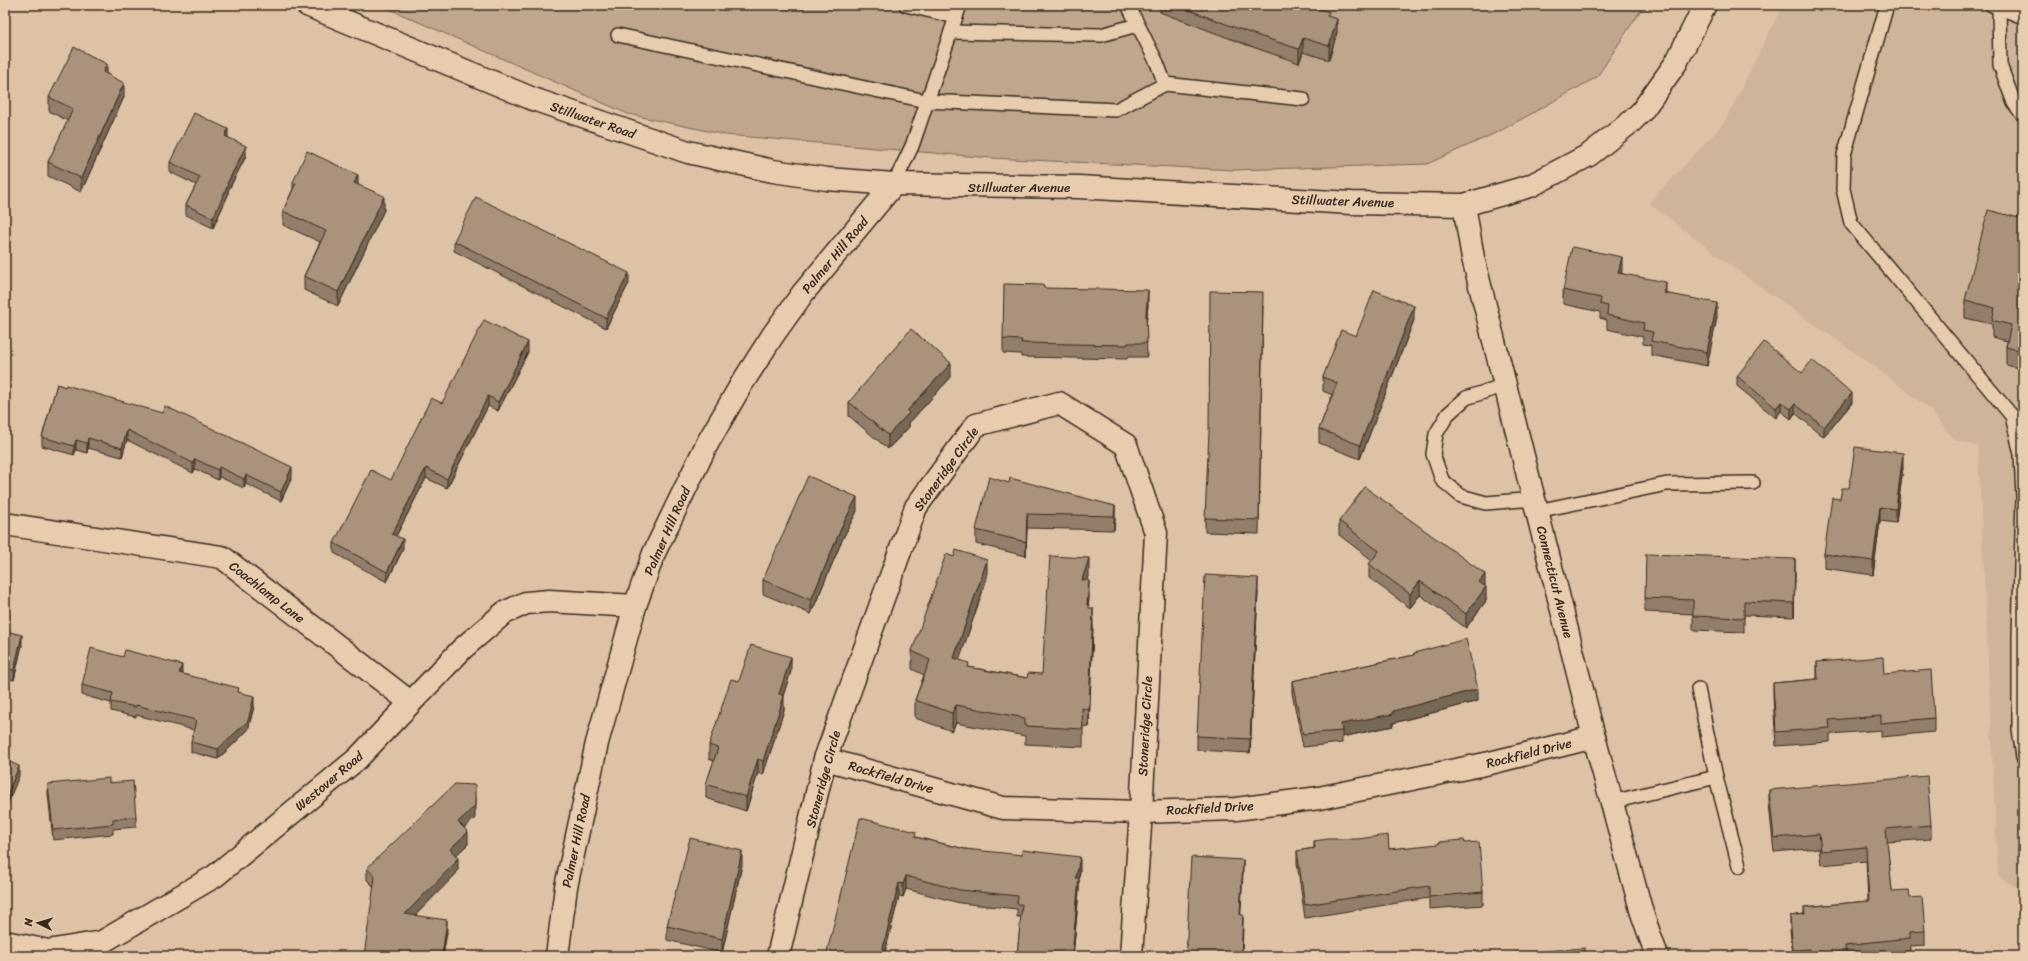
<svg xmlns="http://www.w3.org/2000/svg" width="2028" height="961" font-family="Sriracha,sans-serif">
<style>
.built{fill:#ceb498}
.green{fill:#bfa68c;stroke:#7d6855}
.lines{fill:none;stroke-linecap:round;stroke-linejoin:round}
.lane-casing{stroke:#3b2a1e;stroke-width:16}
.street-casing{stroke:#3b2a1e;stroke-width:25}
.secondary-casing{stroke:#3b2a1e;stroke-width:25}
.lane{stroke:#e7ccae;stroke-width:13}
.street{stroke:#e7ccae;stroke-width:22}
.secondary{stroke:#e7ccae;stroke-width:22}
.wall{fill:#927e6a;stroke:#3b2a1e}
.shaded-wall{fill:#776756;stroke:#3b2a1e}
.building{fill:#aa937b;stroke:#3b2a1e}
.labels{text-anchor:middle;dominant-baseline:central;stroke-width:3.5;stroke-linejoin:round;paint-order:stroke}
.street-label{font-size:13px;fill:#3b2a1e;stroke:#e7ccae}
</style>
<rect width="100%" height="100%" fill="#ddc2a5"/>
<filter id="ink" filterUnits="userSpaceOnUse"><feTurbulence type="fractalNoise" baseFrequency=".025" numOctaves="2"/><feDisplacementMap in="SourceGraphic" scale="8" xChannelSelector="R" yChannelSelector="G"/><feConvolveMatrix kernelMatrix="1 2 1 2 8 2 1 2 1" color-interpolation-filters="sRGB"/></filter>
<g filter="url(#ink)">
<path class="built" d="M 1783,5 L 2023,5 L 2023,892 L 1998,876 L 1978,446 L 1953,439 L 1931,410 L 1874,366 L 1738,271 L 1649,203 L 1724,123 Z"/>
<path class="green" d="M 380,5 L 1644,5 L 1597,77 L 1502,130 L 1427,164 L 1234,170 L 991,158 L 726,135 L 628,114 Z"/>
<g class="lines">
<g class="lane-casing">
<g id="lane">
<path d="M 906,5 L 956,17"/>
<path d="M 1128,5 L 1157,63 L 1165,84"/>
<path d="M 1887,5 L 1844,155 L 1843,189 L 1851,223 L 2012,416 L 2021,454 L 2023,497 L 2019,636 L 2019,729 L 2023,757"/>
<path d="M 1992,5 L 2023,17"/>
<path d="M 1999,7 L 2000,65 L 2014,103 L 2023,115"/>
<path d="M 951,32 L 1101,35 L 1137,25"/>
<path d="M 618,35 L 926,101 L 1116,110 L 1165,84 L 1303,99"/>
<path d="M 894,184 L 912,146 L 960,5"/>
<path d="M 1505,385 L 1466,398 L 1448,414 L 1436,434 L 1433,454 L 1442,480 L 1461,496 L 1486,503 L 1534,499"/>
<path d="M 1537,511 L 1667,484 L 1753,483"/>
<path d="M 1698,689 L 1716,777 L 1739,866"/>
<path d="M 1612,802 L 1716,777"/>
</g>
</g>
<g class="street-casing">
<g id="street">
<path d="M 1464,205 L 1473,258 L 1594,737 L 1642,913 L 1657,956"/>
<path d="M 5,524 L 222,557 L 410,702"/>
<path d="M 825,759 L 1003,808 L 1141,812 L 1236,809 L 1319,798 L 1490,763 L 1594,737"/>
<path d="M 778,956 L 825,759 L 916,507 L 976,425 L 1059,403 L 1126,445 L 1156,533 L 1141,812 L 1131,956"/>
</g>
</g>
<g class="secondary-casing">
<g id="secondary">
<path d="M 307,5 L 533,99 L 688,152 L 773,171 L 827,179 L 894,184 L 1079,187 L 1352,203 L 1464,205 L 1530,186 L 1589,155 L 1632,121 L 1642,111 L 1676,63 L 1705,5"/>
<path d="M 5,942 L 48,951 L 102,942 L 215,876 L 357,759 L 463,648 L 504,613 L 526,603 L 549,601 L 635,606"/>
<path d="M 557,956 L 566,887 L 597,743 L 635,606 L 654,553 L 707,444 L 741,385 L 773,335 L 803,293 L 894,184"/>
</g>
</g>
<use href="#lane" class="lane"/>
<use href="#street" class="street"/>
<use href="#secondary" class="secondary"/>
</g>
<g class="wall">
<path d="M 1160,5 L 1310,5 L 1329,17 L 1337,32 L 1329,60 L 1303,52 L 1299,63 L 1247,45 L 1160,12 Z"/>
<path d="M 107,74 L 124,97 L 81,192 L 48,176 L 48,162 L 68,121 L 49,111 L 49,97 Z"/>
<path d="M 228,137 L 246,156 L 228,191 L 228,195 L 213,228 L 186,215 L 186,205 L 196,185 L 170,172 L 170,162 Z"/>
<path d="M 293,182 L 358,184 L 384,210 L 338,306 L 304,290 L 304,276 L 320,242 L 283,225 L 283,211 L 293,189 Z"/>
<path d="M 2023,219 L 2023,369 L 2006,365 L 2006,347 L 2007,341 L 1992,337 L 1992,324 L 1965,318 L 1965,300 Z"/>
<path d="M 454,241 L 629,283 L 606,328 L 454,251 Z"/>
<path d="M 1622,271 L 1621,273 L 1666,293 L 1717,317 L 1707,366 L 1651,355 L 1651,345 L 1643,344 L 1643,337 L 1607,329 L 1607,320 L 1600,318 L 1600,312 L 1563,304 L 1563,290 Z"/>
<path d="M 1044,288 L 1148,304 L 1146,325 L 1147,357 L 1128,357 L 1127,359 L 1021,357 L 1021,354 L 1003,353 L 1003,339 Z"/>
<path d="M 1263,306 L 1259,534 L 1205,532 L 1205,518 Z"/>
<path d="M 1414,320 L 1360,459 L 1319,443 L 1319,429 L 1332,395 L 1323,391 L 1323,377 L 1356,336 Z"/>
<path d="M 528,352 L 498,411 L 488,406 L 447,488 L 426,478 L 396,536 L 403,549 L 387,582 L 334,553 L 334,543 L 391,480 L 442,403 Z"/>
<path d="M 1802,373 L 1852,403 L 1824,437 L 1795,413 L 1791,419 L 1781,411 L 1776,418 L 1737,386 L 1737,376 Z"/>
<path d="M 951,377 L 909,423 L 909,427 L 888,449 L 849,416 L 849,402 Z"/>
<path d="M 57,384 L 292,477 L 281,501 L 246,484 L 244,488 L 219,477 L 218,480 L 195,469 L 193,473 L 127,440 L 122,457 L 88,448 L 87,453 L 76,450 L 74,455 L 42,446 L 42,437 Z"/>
<path d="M 1903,467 L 1896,523 L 1880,521 L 1873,575 L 1824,568 L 1824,554 L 1840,499 L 1849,488 Z"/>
<path d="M 1009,483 L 1115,506 L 1115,520 L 1114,530 L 1027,528 L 1026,556 L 976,544 L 976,530 Z"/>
<path d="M 857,511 L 843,538 L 811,614 L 763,594 L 763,580 Z"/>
<path d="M 1339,521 L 1485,586 L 1486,601 L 1466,628 L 1420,595 L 1410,608 L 1369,578 L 1369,564 L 1372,560 L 1339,535 Z"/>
<path d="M 1795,573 L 1794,617 L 1744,615 L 1744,632 L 1693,630 L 1693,614 L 1645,612 L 1645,598 Z"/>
<path d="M 1089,576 L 1088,580 L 1089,598 L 1088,605 L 1093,626 L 1089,727 L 1083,726 L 1083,747 L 1025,744 L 1025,736 L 956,723 L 952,731 L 915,718 L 915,700 L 924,675 L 912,669 L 912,651 L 987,578 L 959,660 L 969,667 L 1027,678 L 1042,674 Z"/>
<path d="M 1258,592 L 1250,753 L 1197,750 L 1197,736 Z"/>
<path d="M 5,631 L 22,645 L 14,680 L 5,678 Z"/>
<path d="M 1414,653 L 1478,701 L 1393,723 L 1393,726 L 1342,737 L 1342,743 L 1303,747 L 1292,693 L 1292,681 L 1414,655 Z"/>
<path d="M 1817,662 L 1884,674 L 1934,718 L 1934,732 L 1881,737 L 1881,730 L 1830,734 L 1830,742 L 1776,746 L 1773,697 L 1773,683 L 1817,679 Z"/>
<path d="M 791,671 L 783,696 L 784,710 L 763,775 L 758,773 L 746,811 L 706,798 L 706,784 L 714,761 L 709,759 L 709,745 L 739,681 Z"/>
<path d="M 182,674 L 239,692 L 254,706 L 248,730 L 218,759 L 191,752 L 191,742 L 194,730 L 136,715 L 136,717 L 111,711 L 111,703 L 82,695 L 82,685 Z"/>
<path d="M 109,783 L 136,817 L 136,827 L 113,829 L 113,834 L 53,840 L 48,794 L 48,784 Z"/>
<path d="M 1769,790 L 1931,825 L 1931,839 L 1887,842 L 1892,891 L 1910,898 L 1925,931 L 1925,945 L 1910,946 L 1910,952 L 1869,956 L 1793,956 L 1790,930 L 1790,916 L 1804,914 L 1804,907 L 1868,901 L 1866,861 L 1821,865 L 1819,848 L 1774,852 L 1769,804 Z"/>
<path d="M 475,818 L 464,828 L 468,844 L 456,855 L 458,870 L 456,872 L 456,874 L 415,915 L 447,932 L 443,956 L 367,880 L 367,868 Z"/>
<path d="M 916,837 L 965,849 L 1080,870 L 1079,879 L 1079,891 L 1073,956 L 1017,956 L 1021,917 L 1017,917 L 1017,909 L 960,903 L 906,889 L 903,897 L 899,896 L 884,956 L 826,956 Z"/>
<path d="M 1314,841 L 1389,849 L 1465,843 L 1483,892 L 1483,905 L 1429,909 L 1429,898 L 1305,918 L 1297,863 L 1297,851 L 1314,848 Z"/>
<path d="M 742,865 L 722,953 L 667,940 L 667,926 L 677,890 Z"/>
</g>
<g class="shaded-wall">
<path d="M 1337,19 L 1337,32 L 1329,60 L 1329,46 Z"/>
<path d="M 1303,38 L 1303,52 L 1299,63 L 1299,49 Z"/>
<path d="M 107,64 L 107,78 L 103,72 Z"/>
<path d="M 124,83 L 124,97 L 81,192 L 81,178 Z"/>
<path d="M 228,129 L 228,139 L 225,136 Z"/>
<path d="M 246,146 L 246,156 L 228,191 L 228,195 L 213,228 L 213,218 L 227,184 Z"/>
<path d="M 358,175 L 358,189 L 354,183 Z"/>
<path d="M 384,196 L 384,210 L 338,306 L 338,292 Z"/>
<path d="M 1622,257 L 1622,271 L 1618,287 L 1618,273 Z"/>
<path d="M 629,273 L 629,283 L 606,328 L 606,318 Z"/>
<path d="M 1666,282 L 1666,296 L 1664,293 Z"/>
<path d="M 1148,290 L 1148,304 L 1146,328 L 1146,314 Z"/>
<path d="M 1717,303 L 1717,317 L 1707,366 L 1707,352 Z"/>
<path d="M 1414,306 L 1414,320 L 1360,459 L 1360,445 Z"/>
<path d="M 528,342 L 528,352 L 498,411 L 498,402 Z"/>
<path d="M 951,363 L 951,377 L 909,423 L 909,427 L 888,449 L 888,435 L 907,411 Z"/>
<path d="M 1852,393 L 1852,403 L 1824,437 L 1824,427 Z"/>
<path d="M 488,396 L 488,406 L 447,488 L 447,479 Z"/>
<path d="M 1781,402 L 1781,411 L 1776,418 L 1776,408 Z"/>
<path d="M 1795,404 L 1795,413 L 1791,419 L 1791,409 Z"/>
<path d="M 127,430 L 127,440 L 122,457 L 122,448 Z"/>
<path d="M 88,438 L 88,448 L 87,453 L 87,443 Z"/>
<path d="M 76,440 L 76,450 L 74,455 L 74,446 Z"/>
<path d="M 1903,453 L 1903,467 L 1896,523 L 1896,509 Z"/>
<path d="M 195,459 L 195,469 L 193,473 L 193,463 Z"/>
<path d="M 219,467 L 219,477 L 218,480 L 218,470 Z"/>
<path d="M 292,467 L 292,477 L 281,501 L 281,492 Z"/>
<path d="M 426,468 L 426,478 L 392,544 L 392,534 Z"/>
<path d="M 246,475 L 246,484 L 244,488 L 244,479 Z"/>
<path d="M 857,497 L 857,511 L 843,538 L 811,614 L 811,600 L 843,524 Z"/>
<path d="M 1115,506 L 1115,520 L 1114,530 L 1114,516 Z"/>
<path d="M 1880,507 L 1880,521 L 1873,575 L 1873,561 Z"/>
<path d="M 1027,514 L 1027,528 L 1026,556 L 1026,542 Z"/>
<path d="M 403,539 L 403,549 L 387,582 L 387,572 Z"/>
<path d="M 1089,558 L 1089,576 L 1082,598 L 1082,580 Z"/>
<path d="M 1795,559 L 1795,573 L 1794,617 L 1794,603 Z"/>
<path d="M 987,560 L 987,578 L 954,676 L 954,658 Z"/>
<path d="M 1485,574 L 1485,588 L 1479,582 Z"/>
<path d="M 1258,578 L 1258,592 L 1250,753 L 1250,739 Z"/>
<path d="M 1089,580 L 1089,598 L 1087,623 L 1087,605 Z"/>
<path d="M 1420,581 L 1420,595 L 1410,608 L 1410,594 Z"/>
<path d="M 1486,587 L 1486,601 L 1466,628 L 1466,614 Z"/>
<path d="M 1093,608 L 1093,626 L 1089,727 L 1089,710 Z"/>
<path d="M 22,635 L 22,645 L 14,680 L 14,670 Z"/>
<path d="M 791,657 L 791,671 L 779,708 L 779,694 Z"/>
<path d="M 182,665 L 182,674 L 179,673 Z"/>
<path d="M 1478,689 L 1478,701 L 1393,723 L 1393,726 L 1342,737 L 1342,731 L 1341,724 Z"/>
<path d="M 254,696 L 254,706 L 248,730 L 218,759 L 218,749 Z"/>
<path d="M 784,696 L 784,710 L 763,775 L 763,761 Z"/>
<path d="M 956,705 L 956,723 L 952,731 L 952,713 Z"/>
<path d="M 758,759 L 758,773 L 746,811 L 746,797 Z"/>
<path d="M 19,766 L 19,776 L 5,810 L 5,800 Z"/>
<path d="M 475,797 L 475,818 L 458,834 L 458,822 Z"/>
<path d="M 468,832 L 468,844 L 450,861 L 450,849 Z"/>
<path d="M 742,851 L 742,865 L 722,953 L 722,939 Z"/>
<path d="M 1080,857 L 1080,870 L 1079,879 L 1079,891 L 1073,956 L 1072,956 L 1076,878 Z"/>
<path d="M 458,858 L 458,870 L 456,872 L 456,874 L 405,926 L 405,914 Z"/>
<path d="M 1243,860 L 1243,873 L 1240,928 L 1240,915 Z"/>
<path d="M 906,876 L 906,889 L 903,897 L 903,884 Z"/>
<path d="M 899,883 L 899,896 L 884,956 L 881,956 Z"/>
<path d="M 1243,915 L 1243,928 L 1242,956 L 1241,956 Z"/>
<path d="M 447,920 L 447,932 L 443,956 L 442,956 Z"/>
</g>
<g class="building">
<path d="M 1176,5 L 1310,5 L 1329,12 L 1327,16 L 1337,19 L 1329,46 L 1303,38 L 1299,49 L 1247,32 Z"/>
<path d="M 74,47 L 107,64 L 103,72 L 124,83 L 81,178 L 48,162 L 73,109 L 49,97 Z"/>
<path d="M 194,113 L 228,129 L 225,136 L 246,146 L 227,184 L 228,185 L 213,218 L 186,205 L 200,177 L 170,162 Z"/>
<path d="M 307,151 L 358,175 L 354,183 L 384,196 L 338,292 L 304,276 L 326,231 L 283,211 L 296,183 L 293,182 Z"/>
<path d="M 476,197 L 629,273 L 606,318 L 454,241 Z"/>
<path d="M 1988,210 L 2023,219 L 2023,351 L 2006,347 L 2011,325 L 1992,320 L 1995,308 L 1965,300 Z"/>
<path d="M 1572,247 L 1622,257 L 1618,273 L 1666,282 L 1664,293 L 1717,303 L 1707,352 L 1651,341 L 1653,332 L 1643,330 L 1644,323 L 1607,315 L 1608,306 L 1600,304 L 1601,298 L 1563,290 Z"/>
<path d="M 1004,284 L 1043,285 L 1044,288 L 1148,290 L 1146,314 L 1147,343 L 1128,343 L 1127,345 L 1021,343 L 1022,340 L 1003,339 Z"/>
<path d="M 1374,290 L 1414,306 L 1360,445 L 1319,429 L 1337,383 L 1323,377 L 1341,330 L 1356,336 Z"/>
<path d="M 1210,291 L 1263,292 L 1259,520 L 1205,518 L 1209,432 Z"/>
<path d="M 484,320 L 528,342 L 498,402 L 488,396 L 447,479 L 426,468 L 392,534 L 403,539 L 387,572 L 334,543 L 371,470 L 391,480 L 431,398 L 442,403 Z"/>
<path d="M 911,329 L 951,363 L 907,411 L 909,413 L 888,435 L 849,402 Z"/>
<path d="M 1764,342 L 1802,373 L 1812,360 L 1852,393 L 1824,427 L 1795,404 L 1791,409 L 1781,402 L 1776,408 L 1737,376 Z"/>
<path d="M 57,384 L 65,387 L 66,385 L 162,413 L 165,406 L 292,467 L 281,492 L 246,475 L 244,479 L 219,467 L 218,470 L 195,459 L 193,463 L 127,430 L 122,448 L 88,438 L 87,443 L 76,440 L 74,446 L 42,437 Z"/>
<path d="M 1855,447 L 1903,453 L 1896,509 L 1880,507 L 1873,561 L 1824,554 L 1832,498 L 1840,499 L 1842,488 L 1849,488 Z"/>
<path d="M 808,476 L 857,497 L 843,524 L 811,600 L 763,580 Z"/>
<path d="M 989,477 L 1009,483 L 1010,478 L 1115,506 L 1114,516 L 1027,514 L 1026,542 L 976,530 Z"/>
<path d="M 1365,487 L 1485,574 L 1479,582 L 1486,587 L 1466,614 L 1420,581 L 1410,594 L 1369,564 L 1379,551 L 1339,521 Z"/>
<path d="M 956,550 L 987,560 L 954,658 L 969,663 L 968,667 L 1027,678 L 1028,673 L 1042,674 L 1050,556 L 1089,558 L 1082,580 L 1089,580 L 1087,605 L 1089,605 L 1089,608 L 1093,608 L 1089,710 L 1082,708 L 1083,729 L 1025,726 L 1025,718 L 956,705 L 952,713 L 915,700 L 930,660 L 912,651 L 946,554 L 954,557 Z"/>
<path d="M 1646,554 L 1795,559 L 1794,603 L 1744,601 L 1744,618 L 1693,616 L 1693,600 L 1645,598 Z"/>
<path d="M 1205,575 L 1258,578 L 1250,739 L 1197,736 Z"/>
<path d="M 5,631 L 22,635 L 14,670 L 5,668 Z"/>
<path d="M 1466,639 L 1478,689 L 1393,711 L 1393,714 L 1341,724 L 1342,731 L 1303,734 L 1292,681 L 1414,655 L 1414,653 Z"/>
<path d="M 751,645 L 791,657 L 779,694 L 784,696 L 763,761 L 758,759 L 746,797 L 706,784 L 718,748 L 709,745 L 731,679 L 739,681 Z"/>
<path d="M 91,648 L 123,657 L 125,650 L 182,665 L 179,673 L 239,688 L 238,692 L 254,696 L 248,721 L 218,749 L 191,742 L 196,720 L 136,705 L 136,707 L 111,702 L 113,693 L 82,685 Z"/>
<path d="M 1883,657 L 1884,674 L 1931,670 L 1934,718 L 1881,723 L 1881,716 L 1829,720 L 1830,728 L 1776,732 L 1773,683 L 1818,679 L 1817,662 Z"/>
<path d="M 5,760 L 19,766 L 5,800 Z"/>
<path d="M 1927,776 L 1931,825 L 1886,829 L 1892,891 L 1909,890 L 1910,898 L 1922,897 L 1925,931 L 1910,932 L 1910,938 L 1862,943 L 1862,944 L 1845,946 L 1846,952 L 1809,955 L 1809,949 L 1793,950 L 1790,916 L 1805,914 L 1804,907 L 1869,901 L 1866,847 L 1821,851 L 1819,834 L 1774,838 L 1769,790 Z"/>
<path d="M 109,778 L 109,783 L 133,781 L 136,817 L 113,819 L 113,824 L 53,830 L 48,784 Z"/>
<path d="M 455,784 L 475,785 L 475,806 L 458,822 L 468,832 L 450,849 L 458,858 L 455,861 L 456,862 L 405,914 L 447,920 L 442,956 L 364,956 L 375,877 L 367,868 Z"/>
<path d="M 860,818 L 916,832 L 915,837 L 965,849 L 1022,855 L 1022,850 L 1080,857 L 1076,878 L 1079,878 L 1072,956 L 1017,956 L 1022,904 L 1017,904 L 1018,896 L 960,890 L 906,876 L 903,884 L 899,883 L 881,956 L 826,956 Z"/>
<path d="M 1388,835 L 1389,849 L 1439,844 L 1439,842 L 1464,840 L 1465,843 L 1479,842 L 1483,892 L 1429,897 L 1429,886 L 1305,905 L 1297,851 L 1315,848 L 1314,841 L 1328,839 L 1358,839 Z"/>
<path d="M 690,838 L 742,851 L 722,939 L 667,926 L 676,890 L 677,890 Z"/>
<path d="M 1191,857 L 1243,860 L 1240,915 L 1243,915 L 1241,956 L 1186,956 Z"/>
<path d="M 1585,948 L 1585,956 L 1475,956 Z"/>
</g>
</g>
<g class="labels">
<g class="street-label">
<text transform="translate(593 120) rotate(19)">Stillwater Road</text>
<text x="1019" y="187">Stillwater Avenue</text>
<text transform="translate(1343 201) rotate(2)">Stillwater Avenue</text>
<text transform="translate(835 255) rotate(-50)">Palmer Hill Road</text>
<text transform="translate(946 469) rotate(-54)">Stoneridge Circle</text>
<text transform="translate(667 531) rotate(-66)">Palmer Hill Road</text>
<text transform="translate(1555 582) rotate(76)">Connecticut Avenue</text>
<text transform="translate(267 592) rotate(38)">Coachlamp Lane</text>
<text transform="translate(1145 726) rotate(-87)">Stoneridge Circle</text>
<text transform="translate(1529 753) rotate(-14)">Rockfield Drive</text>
<text transform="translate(891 777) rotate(16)">Rockfield Drive</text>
<text transform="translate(823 779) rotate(-75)">Stoneridge Circle</text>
<text transform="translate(329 781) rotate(-40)">Westover Road</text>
<text transform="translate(1210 808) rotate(-3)">Rockfield Drive</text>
<text transform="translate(576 841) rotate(-78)">Palmer Hill Road</text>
</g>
</g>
<rect width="2028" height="961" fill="none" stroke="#e7ccae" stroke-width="20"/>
<rect x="10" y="10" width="2008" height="941" fill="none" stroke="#3b2a1e" stroke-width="1.5" filter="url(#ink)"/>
<g transform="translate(38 923) rotate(275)" stroke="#e7ccae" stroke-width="3" paint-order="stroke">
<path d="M0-3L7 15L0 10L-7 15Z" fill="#3b2a1e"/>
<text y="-6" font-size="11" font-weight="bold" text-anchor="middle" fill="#3b2a1e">N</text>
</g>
</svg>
